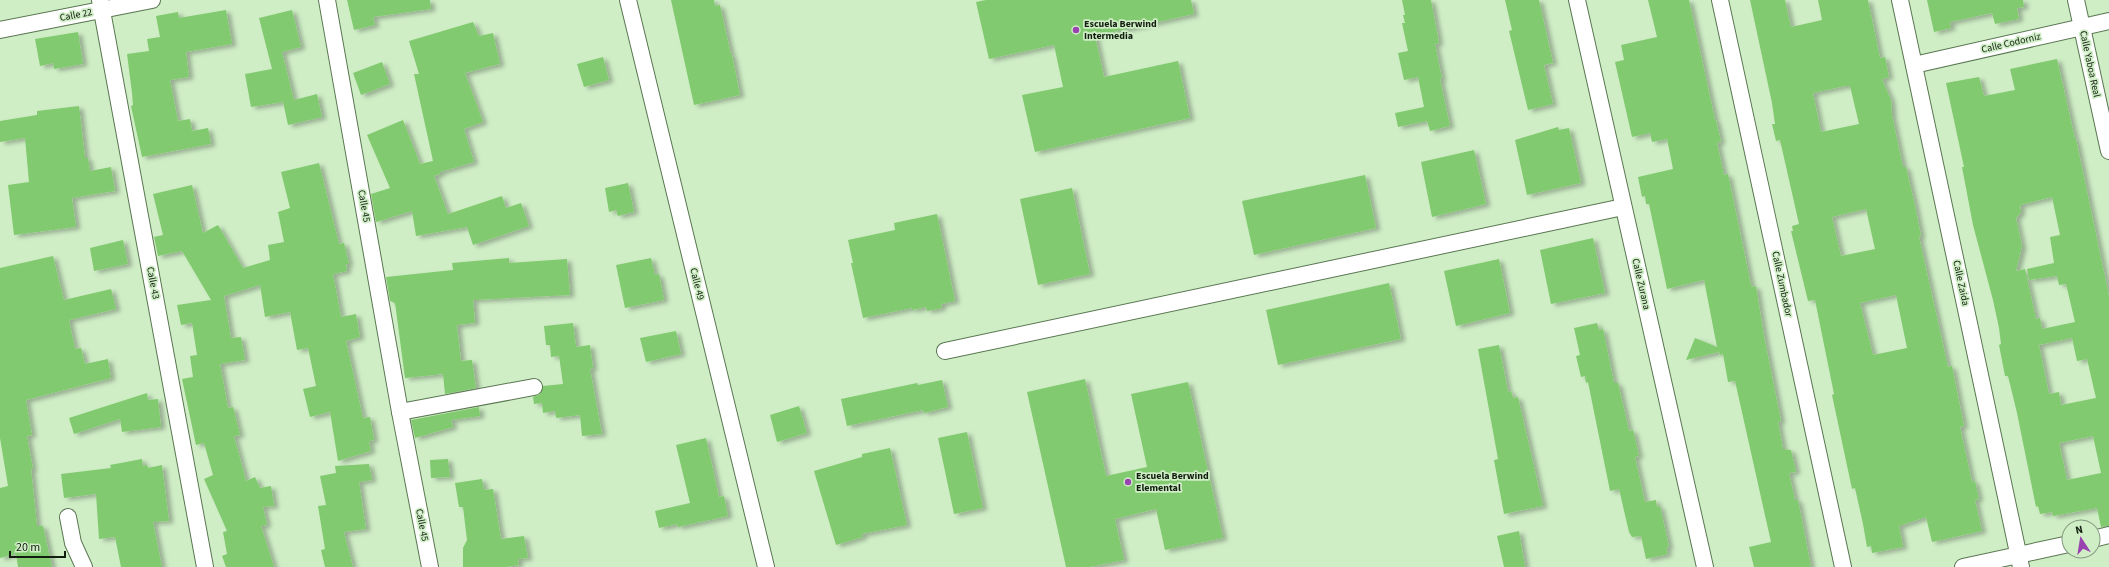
<svg xmlns="http://www.w3.org/2000/svg" width="2109" height="567" font-family="'Source Sans 3',sans-serif">
<style>
.building{fill:#82ca6f;fill-rule:evenodd;filter:url(#shadow)}
.lines{fill:none;stroke-linecap:round;stroke-linejoin:round}
.minor-casing{stroke:#5a7652;stroke-width:18}
.minor{stroke:#fff;stroke-width:16}
.poi-dot{fill:#9a43b0;stroke:#cfeec6;stroke-width:1.5}
.labels{text-anchor:middle;dominant-baseline:central;stroke-width:3.5;stroke-linejoin:round;paint-order:stroke}
.street-label{font-size:10px;fill:#121d0f;stroke:#cfeec6}
.poi-label{font-size:10px;font-weight:bold;fill:#121d0f;stroke:#cfeec6;text-anchor:start}
</style>
<defs>
<filter id="shadow"><feDropShadow dx="4.5" dy="2.5" stdDeviation="2" flood-color="#0004"/></filter>
</defs>
<rect width="100%" height="100%" fill="#cfeec6"/>
<g class="building">
<path d="M 347,0 L 430,0 L 431,9 L 373,17 L 375,25 L 354,30 Z"/>
<path d="M 671,0 L 714,0 L 715,6 L 720,5 L 731,55 L 732,55 L 740,95 L 694,105 Z"/>
<path d="M 986,0 L 1191,0 L 1194,14 L 1095,36 L 1104,77 L 1178,61 L 1190,118 L 1035,152 L 1022,95 L 1063,87 L 1054,45 L 989,59 L 976,2 Z"/>
<path d="M 1402,0 L 1431,0 L 1439,43 L 1435,44 L 1442,79 L 1440,79 L 1450,126 L 1430,131 L 1427,121 L 1398,127 L 1395,113 L 1424,107 L 1418,77 L 1404,80 L 1398,53 L 1408,51 L 1402,23 L 1405,23 L 1403,15 L 1405,15 Z"/>
<path d="M 1505,0 L 1539,0 L 1553,63 L 1544,65 L 1553,104 L 1528,110 L 1509,31 L 1512,30 Z"/>
<path d="M 1648,0 L 1689,0 L 1715,120 L 1716,120 L 1721,142 L 1717,143 L 1724,175 L 1728,174 L 1751,285 L 1752,287 L 1756,286 L 1764,336 L 1781,421 L 1778,422 L 1783,449 L 1791,450 L 1796,472 L 1789,473 L 1795,500 L 1798,500 L 1811,567 L 1754,567 L 1749,547 L 1771,542 L 1735,381 L 1728,382 L 1723,354 L 1720,355 L 1719,352 L 1686,360 L 1695,338 L 1717,347 L 1704,280 L 1667,289 L 1649,204 L 1646,204 L 1645,196 L 1642,197 L 1638,177 L 1673,169 L 1667,139 L 1652,142 L 1650,133 L 1632,137 L 1615,62 L 1624,60 L 1621,45 L 1657,37 Z"/>
<path d="M 1750,0 L 1785,0 L 1791,27 L 1822,20 L 1818,0 L 1868,0 L 1880,58 L 1885,57 L 1889,77 L 1882,79 L 1891,100 L 1892,116 L 1903,167 L 1906,167 L 1915,206 L 1921,236 L 1919,237 L 1948,367 L 1952,366 L 1964,426 L 1960,427 L 1972,482 L 1975,481 L 1979,499 L 1975,500 L 1982,531 L 1932,542 L 1926,517 L 1899,526 L 1903,547 L 1872,553 L 1871,546 L 1867,547 L 1863,524 L 1855,488 L 1852,489 L 1832,395 L 1834,394 L 1815,300 L 1808,301 L 1791,231 L 1793,231 L 1792,226 L 1799,224 L 1780,140 L 1776,141 L 1772,124 L 1775,124 L 1772,103 ZM 1845,86 L 1850,86 L 1859,124 L 1821,132 L 1813,93 ZM 1866,209 L 1875,249 L 1841,256 L 1832,217 ZM 1896,295 L 1907,348 L 1873,355 L 1860,303 Z"/>
<path d="M 1927,0 L 2023,0 L 2024,7 L 2017,8 L 2019,19 L 1995,24 L 1992,13 L 1950,22 L 1951,28 L 1934,32 Z"/>
<path d="M 226,10 L 232,44 L 186,52 L 189,77 L 170,80 L 178,121 L 190,119 L 192,131 L 208,128 L 211,144 L 142,157 L 131,106 L 133,105 L 132,93 L 127,54 L 149,51 L 147,39 L 160,37 L 156,16 L 178,12 L 179,18 Z"/>
<path d="M 292,10 L 301,47 L 282,52 L 294,100 L 317,94 L 322,117 L 288,125 L 283,102 L 251,107 L 245,74 L 272,69 L 259,18 Z"/>
<path d="M 473,22 L 479,36 L 493,33 L 500,64 L 465,73 L 483,122 L 464,129 L 474,162 L 440,172 L 440,174 L 434,176 L 448,214 L 502,196 L 506,208 L 521,203 L 529,226 L 473,245 L 467,227 L 416,236 L 412,211 L 376,222 L 371,194 L 390,188 L 367,135 L 403,120 L 420,164 L 433,161 L 414,74 L 419,74 L 409,41 Z"/>
<path d="M 78,32 L 83,64 L 54,69 L 53,63 L 40,66 L 35,39 Z"/>
<path d="M 603,57 L 609,80 L 584,87 L 577,64 Z"/>
<path d="M 2057,59 L 2075,139 L 2076,139 L 2109,296 L 2109,526 L 2101,527 L 2097,508 L 2053,516 L 2052,512 L 2040,514 L 2038,506 L 2036,507 L 2017,413 L 2008,376 L 2005,376 L 1999,345 L 2001,344 L 1999,328 L 1993,300 L 1973,225 L 1962,167 L 1964,167 L 1946,83 L 1979,77 L 1984,96 L 2015,90 L 2010,69 ZM 2052,197 L 2060,235 L 2050,237 L 2054,263 L 2027,269 L 2029,280 L 2057,276 L 2059,285 L 2066,284 L 2075,322 L 2042,329 L 2040,318 L 2036,319 L 2025,269 L 2016,271 L 2022,246 L 2016,218 L 2021,212 L 2020,205 ZM 2072,338 L 2077,361 L 2087,359 L 2096,398 L 2061,405 L 2059,392 L 2049,394 L 2039,345 ZM 2093,436 L 2101,473 L 2067,480 L 2059,443 Z"/>
<path d="M 382,62 L 390,84 L 361,95 L 353,73 Z"/>
<path d="M 79,106 L 85,158 L 88,158 L 90,171 L 111,167 L 115,191 L 72,198 L 76,227 L 14,235 L 8,185 L 29,182 L 25,138 L 0,142 L 0,121 L 37,115 L 37,111 Z"/>
<path d="M 1558,127 L 1559,130 L 1569,128 L 1581,183 L 1527,195 L 1515,140 Z"/>
<path d="M 1474,150 L 1486,204 L 1432,217 L 1421,162 Z"/>
<path d="M 319,163 L 339,244 L 344,243 L 349,264 L 346,264 L 347,271 L 333,274 L 341,317 L 356,314 L 360,337 L 346,341 L 363,418 L 370,417 L 374,440 L 369,441 L 371,451 L 338,461 L 330,412 L 310,417 L 303,389 L 316,386 L 308,348 L 297,350 L 290,312 L 265,317 L 260,285 L 224,296 L 231,338 L 241,337 L 245,360 L 220,364 L 228,408 L 233,407 L 240,435 L 234,436 L 246,481 L 255,477 L 260,488 L 271,486 L 274,506 L 263,507 L 267,525 L 261,526 L 274,567 L 226,567 L 222,556 L 227,554 L 223,532 L 227,531 L 204,479 L 213,475 L 204,443 L 196,445 L 182,379 L 193,377 L 190,356 L 197,355 L 192,323 L 181,325 L 177,305 L 211,300 L 182,251 L 158,256 L 154,237 L 163,235 L 153,194 L 192,185 L 203,233 L 218,225 L 243,268 L 270,260 L 268,245 L 284,242 L 278,212 L 290,208 L 281,172 Z"/>
<path d="M 1365,175 L 1376,228 L 1254,255 L 1242,201 Z"/>
<path d="M 628,183 L 634,212 L 618,216 L 616,210 L 609,212 L 605,188 Z"/>
<path d="M 1072,188 L 1090,274 L 1038,285 L 1020,199 Z"/>
<path d="M 937,214 L 955,301 L 941,304 L 942,308 L 927,311 L 926,307 L 912,310 L 912,308 L 863,318 L 851,263 L 853,263 L 848,240 L 895,230 L 894,223 Z"/>
<path d="M 1593,238 L 1605,293 L 1551,304 L 1540,250 Z"/>
<path d="M 123,240 L 128,264 L 94,271 L 90,248 Z"/>
<path d="M 53,256 L 64,300 L 111,289 L 116,309 L 69,320 L 75,349 L 81,348 L 85,364 L 108,359 L 111,378 L 26,400 L 32,435 L 27,436 L 33,469 L 31,469 L 37,526 L 43,526 L 52,567 L 18,567 L 16,554 L 0,558 L 0,488 L 8,486 L 0,438 L 0,268 Z"/>
<path d="M 509,258 L 509,263 L 567,259 L 570,295 L 473,300 L 475,323 L 457,325 L 461,361 L 472,360 L 476,388 L 445,394 L 443,374 L 405,378 L 395,303 L 390,301 L 386,277 L 453,270 L 452,263 Z"/>
<path d="M 651,258 L 655,275 L 659,274 L 664,300 L 625,308 L 616,265 Z"/>
<path d="M 1499,259 L 1510,313 L 1456,326 L 1444,271 Z"/>
<path d="M 1389,283 L 1401,339 L 1278,365 L 1266,310 Z"/>
<path d="M 573,323 L 576,347 L 590,345 L 593,368 L 590,369 L 602,434 L 582,436 L 580,415 L 556,418 L 555,411 L 543,413 L 542,403 L 534,404 L 533,397 L 540,394 L 543,386 L 563,384 L 559,356 L 551,357 L 550,345 L 546,345 L 544,326 Z"/>
<path d="M 1597,323 L 1599,330 L 1603,329 L 1614,383 L 1618,383 L 1629,431 L 1633,430 L 1639,456 L 1635,457 L 1645,502 L 1656,500 L 1657,507 L 1660,506 L 1669,547 L 1666,548 L 1668,554 L 1646,559 L 1641,536 L 1632,537 L 1629,532 L 1619,489 L 1610,491 L 1588,382 L 1586,383 L 1585,376 L 1581,377 L 1576,356 L 1580,355 L 1574,328 Z"/>
<path d="M 676,331 L 681,354 L 646,362 L 640,338 Z"/>
<path d="M 1499,345 L 1508,392 L 1511,391 L 1513,398 L 1518,397 L 1543,506 L 1504,514 L 1494,460 L 1498,459 L 1478,349 Z"/>
<path d="M 1085,379 L 1106,476 L 1147,467 L 1131,394 L 1188,382 L 1223,538 L 1165,550 L 1156,509 L 1115,519 L 1124,560 L 1090,567 L 1066,567 L 1027,392 Z"/>
<path d="M 942,380 L 948,407 L 924,413 L 923,410 L 847,426 L 841,399 L 917,383 L 918,385 Z"/>
<path d="M 147,393 L 148,400 L 158,399 L 161,427 L 122,432 L 120,419 L 74,434 L 69,418 Z"/>
<path d="M 799,406 L 807,433 L 777,442 L 770,415 Z"/>
<path d="M 479,407 L 480,416 L 451,420 L 453,427 L 415,438 L 411,420 Z"/>
<path d="M 967,432 L 983,508 L 954,514 L 938,438 Z"/>
<path d="M 706,438 L 719,497 L 724,496 L 728,516 L 678,527 L 677,524 L 659,528 L 655,511 L 690,503 L 676,445 Z"/>
<path d="M 890,448 L 907,525 L 862,534 L 863,537 L 836,545 L 814,471 L 862,457 L 862,454 Z"/>
<path d="M 142,459 L 143,466 L 147,465 L 148,468 L 162,465 L 169,521 L 153,522 L 162,567 L 121,567 L 115,537 L 99,539 L 96,494 L 64,498 L 61,474 L 111,468 L 110,465 Z"/>
<path d="M 448,459 L 450,477 L 431,478 L 430,460 Z"/>
<path d="M 369,464 L 372,480 L 359,482 L 366,529 L 344,532 L 353,567 L 325,567 L 321,550 L 325,549 L 318,506 L 326,505 L 320,476 L 336,473 L 335,466 Z"/>
<path d="M 482,479 L 484,490 L 493,489 L 501,539 L 524,536 L 528,558 L 518,559 L 519,565 L 505,567 L 463,567 L 463,548 L 467,540 L 463,507 L 459,507 L 455,483 Z"/>
<path d="M 1519,531 L 1525,567 L 1504,567 L 1497,536 Z"/>
</g>
<g class="lines">
<g class="minor-casing">
<g id="minor">
<path d="M 100,0 L 205,567"/>
<path d="M 327,0 L 400,412 L 430,567"/>
<path d="M 628,0 L 766,567"/>
<path d="M 1577,0 L 1705,567"/>
<path d="M 1720,0 L 1843,567"/>
<path d="M 1900,0 L 2021,567"/>
<path d="M 2076,0 L 2109,151"/>
<path d="M 0,30 L 152,0"/>
<path d="M 1914,65 L 2109,21"/>
<path d="M 945,351 L 1623,207"/>
<path d="M 400,412 L 534,387"/>
<path d="M 68,517 L 73,543 L 84,567"/>
<path d="M 2093,539 L 2109,535"/>
<path d="M 1963,567 L 2069,544"/>
</g>
</g>
<use href="#minor" class="minor"/>
</g>
<g class="poi-dot">
<circle cx="1076" cy="30" r="4"/>
<circle cx="1128" cy="482" r="4"/>
</g>
<g class="labels">
<g class="street-label">
<text transform="translate(76 15) rotate(-11)">Calle 22</text>
<text transform="translate(2011 43) rotate(-13)">Calle Codorniz</text>
<text transform="translate(2090 64) rotate(78)">Calle Yaboa Real</text>
<text transform="translate(364 206) rotate(80)">Calle 45</text>
<text transform="translate(153 283) rotate(79)">Calle 43</text>
<text transform="translate(1961 283) rotate(78)">Calle Zaida</text>
<text transform="translate(697 284) rotate(76)">Calle 49</text>
<text transform="translate(1641 284) rotate(77)">Calle Zurana</text>
<text transform="translate(1782 284) rotate(78)">Calle Zumbador</text>
<text transform="translate(422 525) rotate(79)">Calle 45</text>
</g>
<g class="poi-label">
<text x="1084" y="24">Escuela Berwind<tspan x="1084" dy="12">Intermedia</tspan></text>
<text x="1136" y="476">Escuela Berwind<tspan x="1136" dy="12">Elemental</tspan></text>
</g>
</g>
<g transform="translate(2081 539) rotate(348)"><circle r="19" fill="#cfeec6" stroke="#839a7d"/>
<path d="M0-3L7 15L0 10L-7 15Z" fill="#9a43b0"/>
<text y="-6" font-size="11" font-weight="bold" text-anchor="middle" fill="#121d0f">N</text>
</g>
<path d="M10 551v6h55v-6" fill="none" stroke="#121d0f" stroke-width="2"/>
<text x="16" y="551" font-size="12" fill="#121d0f" stroke="#cfeec6" stroke-width="3" paint-order="stroke">20 m</text>
</svg>
